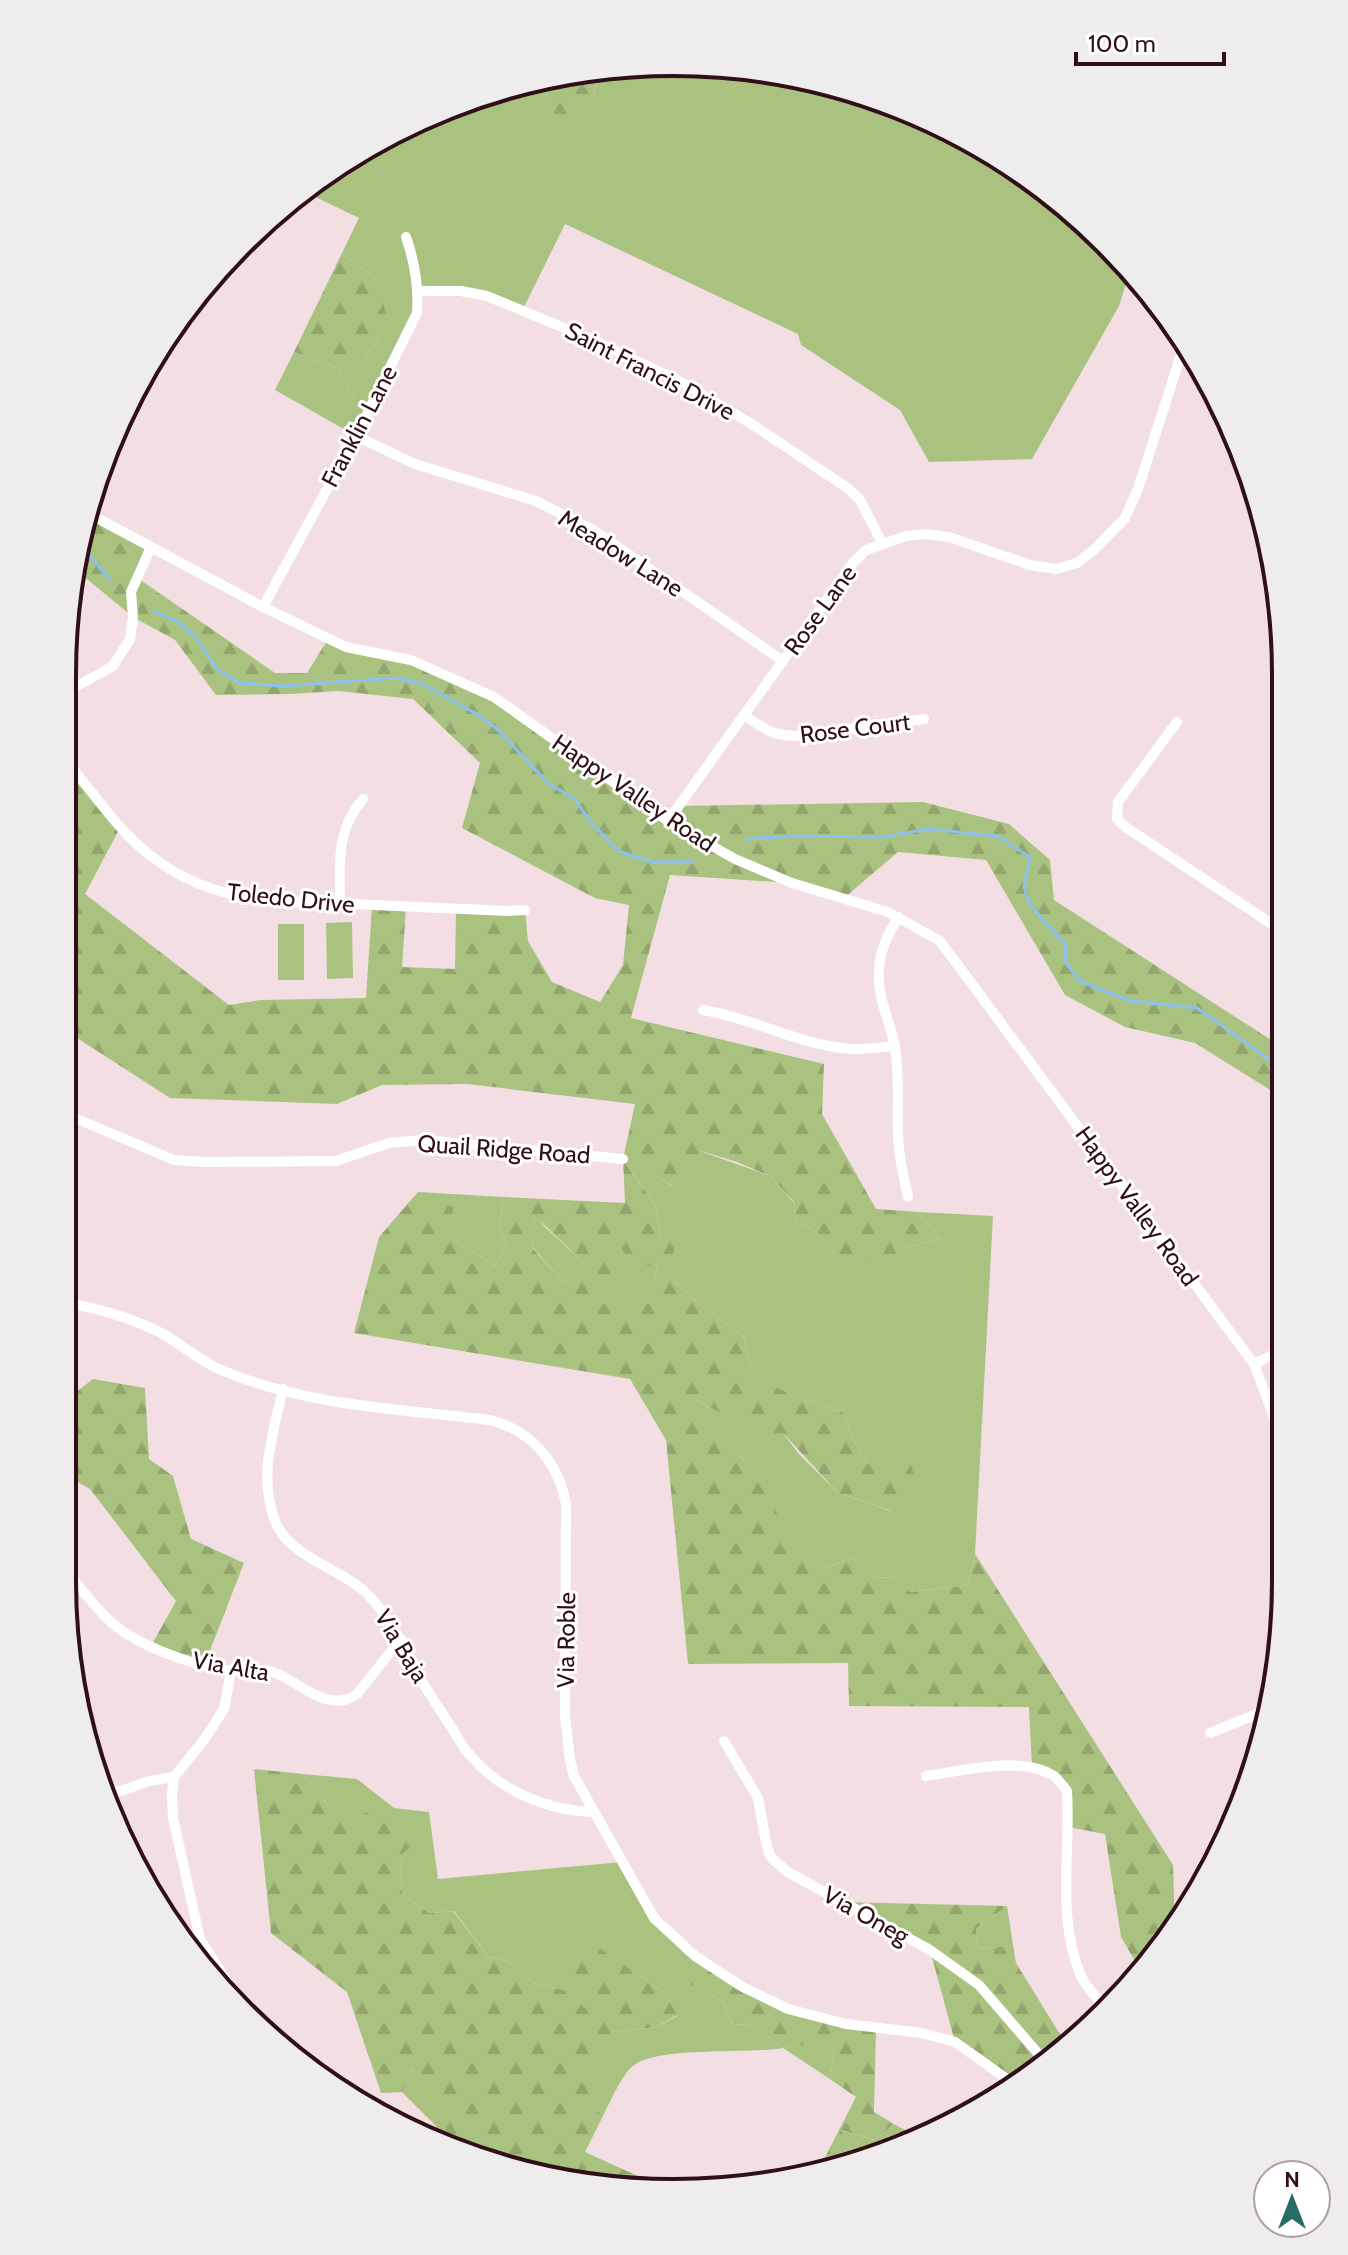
<svg xmlns="http://www.w3.org/2000/svg" width="1348" height="2255" font-family="Cabin,sans-serif">
<style>
.grass{fill:#aac280}
.forest{fill:url(#forest-firs);fill-rule:evenodd}
.lines{fill:none;stroke-linecap:round;stroke-linejoin:round}
.stream{stroke:#8bc1ef;stroke-width:3}
.minor{stroke:#fff;stroke-width:10}
.labels{text-anchor:middle;dominant-baseline:central;stroke-width:6;stroke-linejoin:round;paint-order:stroke}
.street-label{font-size:24px;fill:#300f18;stroke:#fff}
.rim{fill:none;stroke:#300f18;stroke-width:4}
</style>
<defs>
<pattern id="forest-firs" width="22" height="20" patternUnits="userSpaceOnUse" patternTransform="scale(2)"><rect width="22" height="20" fill="#aac280"/><path d="M5 1l3.5 6h-7zM16 11l3.5 6h-7z" fill="#93a66e"/></pattern>
</defs>
<rect width="100%" height="100%" fill="#f3dfe3"/>
<g class="grass">
<path d="M 674,62 L 713,66 L 728,89 L 765,71 L 794,74 L 909,109 L 1014,165 L 1131,268 L 1119,306 L 1032,459 L 929,462 L 900,410 L 801,345 L 798,334 L 565,224 L 523,309 L 488,296 L 419,291 L 417,313 L 356,436 L 275,390 L 294,352 L 337,368 L 355,399 L 353,375 L 380,337 L 378,281 L 342,253 L 359,218 L 303,191 L 334,165 L 440,108 L 548,76 L 546,101 L 594,98 L 597,70 Z"/>
<path d="M 352,922 L 353,978 L 327,979 L 326,923 Z"/>
<rect x="278" y="924" width="26" height="56"/>
<path d="M 700,1151 L 770,1176 L 794,1203 L 797,1222 L 817,1232 L 835,1254 L 900,1249 L 940,1239 L 919,1212 L 993,1216 L 975,1554 L 968,1585 L 909,1592 L 894,1577 L 871,1578 L 852,1557 L 829,1567 L 782,1548 L 777,1515 L 747,1463 L 709,1427 L 692,1397 L 730,1419 L 783,1433 L 799,1454 L 838,1493 L 891,1511 L 919,1494 L 868,1464 L 852,1438 L 844,1413 L 795,1397 L 752,1374 L 744,1337 L 695,1301 L 668,1274 L 655,1205 L 623,1159 L 673,1186 Z"/>
<path d="M 418,1192 L 503,1197 L 500,1225 L 507,1246 L 495,1266 L 451,1238 Z"/>
<path d="M 535,1215 L 546,1228 L 583,1262 L 563,1283 L 532,1246 Z"/>
<path d="M 614,1242 L 657,1266 L 650,1304 L 598,1304 L 614,1284 Z"/>
<path d="M 303,1774 L 357,1779 L 394,1808 L 429,1812 L 438,1879 L 622,1862 L 654,1918 L 695,1956 L 691,1984 L 722,2001 L 733,2024 L 754,2026 L 783,2048 L 822,2042 L 834,2055 L 830,2079 L 783,2048 C 748,2054 659,2046 634,2065 C 621,2075 610,2103 602,2118 L 575,2064 L 612,2032 L 656,2027 L 677,2016 L 665,1993 L 591,1943 L 592,2014 L 564,1990 L 534,1983 L 508,1961 L 489,1957 L 454,1911 L 429,1913 L 402,1894 L 401,1854 L 338,1818 Z"/>
<path d="M 1007,1906 L 1013,1945 L 978,1949 L 976,1929 Z"/>
<path d="M 412,2068 L 445,2106 L 432,2122 L 402,2092 Z"/>
<path d="M 894,2124 L 916,2136 L 870,2161 L 851,2164 L 853,2153 L 840,2130 L 875,2140 Z"/>
</g>
<g class="forest">
<path d="M 713,66 L 765,71 L 765,72 L 728,89 Z"/>
<path d="M 597,70 L 594,98 L 558,120 L 546,101 L 548,76 L 565,73 L 573,76 L 574,72 Z"/>
<path d="M 342,253 L 378,281 L 386,315 L 380,337 L 353,375 L 378,391 L 355,399 L 337,368 L 294,352 Z"/>
<path d="M 88,510 L 151,547 L 139,579 L 275,673 L 307,673 L 328,639 L 411,660 L 494,697 L 667,821 L 679,806 L 923,802 L 1009,824 L 1050,860 L 1054,900 L 1285,1049 L 1285,1099 L 1195,1043 L 1125,1027 L 1065,995 L 986,860 L 898,852 L 844,898 L 792,883 L 670,875 L 631,1018 L 824,1064 L 822,1114 L 876,1209 L 919,1212 L 940,1239 L 900,1249 L 882,1267 L 835,1254 L 817,1232 L 797,1222 L 794,1202 L 770,1176 L 737,1162 L 701,1151 L 674,1186 L 624,1161 L 655,1205 L 661,1238 L 676,1242 L 668,1274 L 695,1301 L 744,1337 L 752,1374 L 795,1397 L 844,1413 L 852,1438 L 868,1464 L 911,1465 L 919,1494 L 892,1511 L 838,1493 L 783,1433 L 764,1434 L 730,1419 L 694,1398 L 709,1427 L 747,1463 L 778,1515 L 782,1547 L 829,1567 L 852,1557 L 871,1578 L 894,1577 L 910,1592 L 968,1585 L 975,1554 L 1173,1865 L 1175,1930 L 1139,1968 L 1121,1937 L 1105,1834 L 1068,1827 L 1066,1791 L 1032,1767 L 1029,1707 L 849,1706 L 848,1663 L 688,1664 L 666,1440 L 630,1379 L 354,1333 L 379,1237 L 418,1192 L 453,1207 L 451,1238 L 495,1266 L 507,1246 L 500,1225 L 503,1197 L 625,1203 L 623,1159 L 635,1104 L 467,1084 L 382,1085 L 337,1104 L 170,1098 L 63,1029 L 63,856 L 68,856 L 63,846 L 63,823 L 70,821 L 63,815 L 63,774 L 75,771 L 121,826 L 85,894 L 229,1005 L 260,1000 L 366,998 L 372,906 L 406,907 L 402,967 L 455,969 L 456,909 L 525,910 L 528,941 L 552,982 L 600,1002 L 623,965 L 629,905 L 595,898 L 462,828 L 480,763 L 413,699 L 338,691 L 290,694 L 216,695 L 175,640 L 133,617 L 76,570 ZM 535,1216 L 583,1262 L 563,1283 L 532,1247 ZM 614,1242 L 634,1262 L 657,1267 L 649,1304 L 599,1304 L 614,1284 Z"/>
<path d="M 93,1379 L 145,1388 L 149,1459 L 173,1476 L 191,1539 L 244,1563 L 204,1666 L 151,1646 L 176,1601 L 90,1489 L 62,1473 L 62,1403 Z"/>
<path d="M 254,1769 L 303,1774 L 338,1818 L 394,1808 L 418,1840 L 401,1855 L 402,1894 L 429,1913 L 453,1911 L 489,1957 L 508,1961 L 534,1983 L 564,1990 L 590,2012 L 569,1973 L 591,1942 L 665,1993 L 677,2015 L 656,2027 L 612,2032 L 609,2051 L 576,2064 L 602,2118 L 585,2152 L 675,2193 L 478,2161 L 447,2144 L 448,2139 L 432,2122 L 444,2106 L 412,2068 L 402,2092 L 381,2093 L 347,1992 L 271,1933 Z"/>
<path d="M 842,1902 L 1007,1906 L 976,1929 L 978,1949 L 1013,1945 L 1016,1963 L 1058,2031 L 1069,2043 L 1046,2067 L 1014,2084 L 955,2042 L 930,1950 Z"/>
<path d="M 695,1956 L 788,2009 L 876,2027 L 874,2112 L 894,2124 L 875,2140 L 841,2130 L 853,2154 L 851,2164 L 819,2169 L 856,2097 L 830,2079 L 834,2055 L 821,2043 L 783,2048 L 754,2026 L 733,2024 L 722,2001 L 690,1984 Z"/>
</g>
<g class="lines">
<g class="stream">
<path d="M 81,545 L 109,579"/>
<path d="M 154,611 L 176,621 L 194,635 L 218,670 L 240,683 L 282,686 L 394,678 L 420,683 L 477,714 L 497,729 L 549,784 L 575,799 L 589,820 L 618,851 L 652,862 L 693,862"/>
<path d="M 746,839 L 792,836 L 885,837 L 928,829 L 997,836 L 1030,857 L 1024,887 L 1030,905 L 1065,944 L 1066,963 L 1080,981 L 1130,1001 L 1197,1008 L 1285,1071"/>
</g>
<g class="minor">
<path d="M 419,291 L 461,291 L 487,296 L 591,339 L 681,382 L 750,423 L 849,489 L 860,500 L 882,543"/>
<path d="M 356,436 L 415,464 L 536,501 L 595,531 L 783,661"/>
<path d="M 88,510 L 97,518 L 263,607 L 346,647 L 411,660 L 494,697 L 668,821 L 735,859 L 792,883 L 888,912 L 940,941 L 1254,1364 L 1285,1446"/>
<path d="M 263,607 L 356,436 L 417,313 C 419,286 415,263 406,237"/>
<path d="M 63,694 L 113,666 L 130,639 L 133,617 L 131,592 L 151,547"/>
<path d="M 744,715 C 766,730 772,736 800,736 L 924,719"/>
<path d="M 1177,722 L 1118,802 L 1117,819 L 1124,826 L 1285,933"/>
<path d="M 63,757 C 90,788 117,830 150,855 C 183,882 222,895 264,900 L 508,911 L 525,910"/>
<path d="M 668,821 L 853,563 L 866,550 L 906,536 L 926,534 L 949,537 L 1030,565 L 1056,569 L 1077,563 L 1095,549 L 1125,518 L 1138,489 L 1185,342"/>
<path d="M 340,904 C 340,864 335,831 363,799"/>
<path d="M 898,917 C 888,935 880,949 879,969 C 876,997 891,1022 895,1048 C 900,1077 897,1106 898,1135 C 899,1157 903,1176 908,1197"/>
<path d="M 703,1010 C 753,1018 799,1045 851,1049 C 865,1050 881,1047 895,1046"/>
<path d="M 63,1113 L 174,1160 L 206,1162 L 336,1161 L 389,1143 L 424,1140 L 623,1159"/>
<path d="M 62,1302 C 97,1308 130,1317 161,1333 C 181,1344 199,1360 219,1369 C 303,1406 401,1409 490,1420 C 532,1431 558,1462 566,1504 L 565,1716 L 570,1760 L 574,1776 L 654,1918 L 695,1956 L 741,1986 L 788,2009 L 846,2024 L 922,2033 L 955,2042 L 1014,2084"/>
<path d="M 1254,1364 L 1285,1349"/>
<path d="M 283,1389 C 273,1434 258,1476 275,1521 C 289,1559 347,1569 373,1600 C 392,1622 404,1647 417,1673 C 428,1692 441,1711 453,1730 C 458,1738 463,1748 470,1755 C 500,1791 548,1811 594,1812"/>
<path d="M 62,1566 C 78,1584 93,1606 111,1622 C 138,1646 188,1663 223,1670 C 241,1673 262,1666 278,1674 C 301,1684 330,1714 357,1694 L 401,1639"/>
<path d="M 231,1671 L 224,1709 L 204,1740 L 174,1777 L 172,1794 L 173,1818 L 200,1939 L 244,2009"/>
<path d="M 1210,1733 L 1267,1710"/>
<path d="M 724,1741 L 758,1798 L 766,1842 L 770,1856 L 786,1871 L 930,1950 L 979,1985 L 1048,2065"/>
<path d="M 926,1776 C 962,1771 1022,1755 1054,1776 C 1059,1780 1063,1786 1067,1791 C 1071,1852 1056,1917 1081,1976 C 1086,1987 1096,1997 1104,2006"/>
<path d="M 102,1792 L 121,1791 L 149,1781 L 174,1777"/>
</g>
</g>
<g class="labels">
<g class="street-label">
<text transform="translate(650 371) rotate(27)">Saint Francis Drive</text>
<text transform="translate(359 426) rotate(-62)">Franklin Lane</text>
<text transform="translate(621 553) rotate(32)">Meadow Lane</text>
<text transform="translate(820 610) rotate(-54)">Rose Lane</text>
<text transform="translate(855 728) rotate(-7)">Rose Court</text>
<text transform="translate(634 793) rotate(34)">Happy Valley Road</text>
<text transform="translate(291 898) rotate(6)">Toledo Drive</text>
<text transform="translate(504 1149) rotate(4)">Quail Ridge Road</text>
<text transform="translate(1137 1206) rotate(54)">Happy Valley Road</text>
<text transform="translate(566 1640) rotate(-89)">Via Roble</text>
<text transform="translate(402 1646) rotate(59)">Via Baja</text>
<text transform="translate(231 1666) rotate(10)">Via Alta</text>
<text transform="translate(866 1915) rotate(29)">Via Oneg</text>
</g>
</g>
<path d="M0 0H1348V2255H0ZM674 76H674A598 598 0 0 1 1272 674V1581A598 598 0 0 1 674 2179H674A598 598 0 0 1 76 1581V674A598 598 0 0 1 674 76Z" fill="#eeeced" fill-rule="evenodd"/>
<path class="rim" d="M674 76H674A598 598 0 0 1 1272 674V1581A598 598 0 0 1 674 2179H674A598 598 0 0 1 76 1581V674A598 598 0 0 1 674 76Z"/>
<g transform="translate(1292 2199)"><circle r="38" fill="#ffffff" stroke="#ac9fa3" stroke-width="2"/>
<path d="M0-6L14 30L0 20L-14 30Z" fill="#256d65"/>
<text y="-12" font-size="22" font-weight="bold" text-anchor="middle" fill="#300f18">N</text>
</g>
<path d="M1076 52v12h148v-12" fill="none" stroke="#300f18" stroke-width="4"/>
<text x="1088" y="52" font-size="24" fill="#300f18" stroke="#ffffff" stroke-width="6" paint-order="stroke">100 m</text>
</svg>
